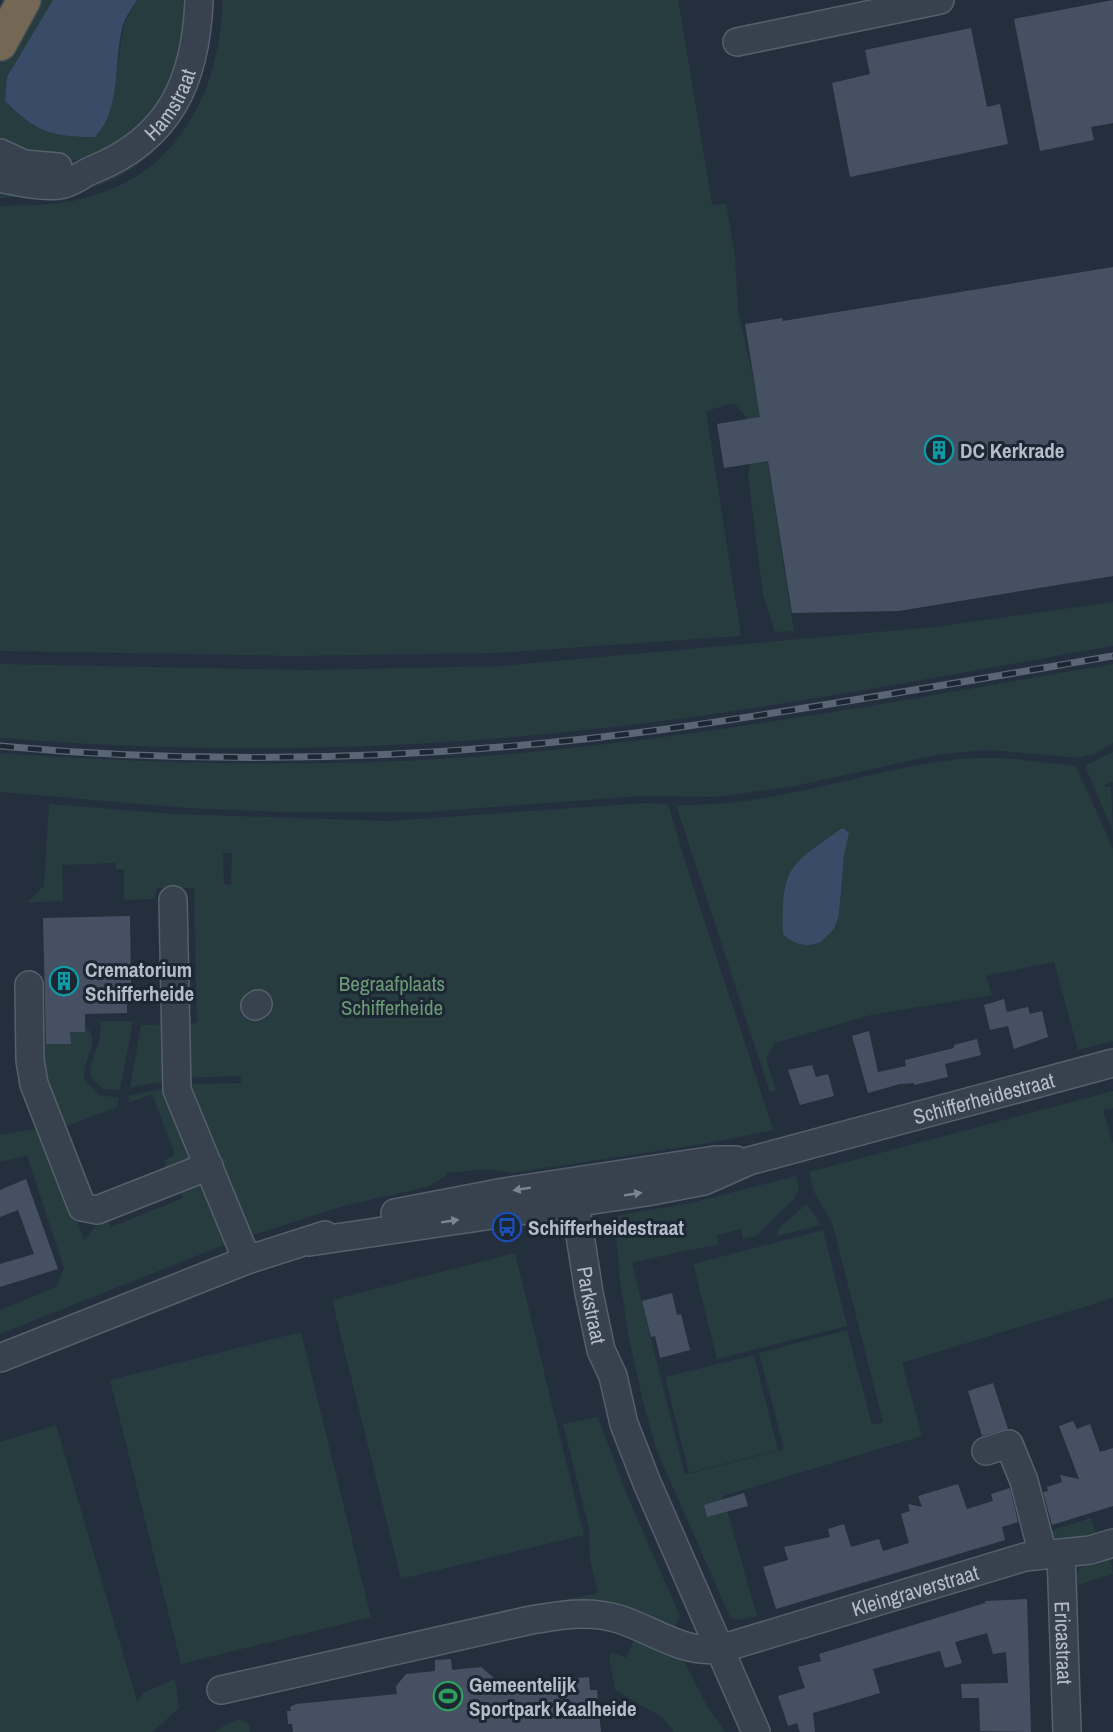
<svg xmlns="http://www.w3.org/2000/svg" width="1113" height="1732" font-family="'Archivo Narrow',sans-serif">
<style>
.green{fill:#263c3f;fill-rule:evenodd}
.water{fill:#394c67}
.building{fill:#455162}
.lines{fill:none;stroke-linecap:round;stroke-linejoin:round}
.minor-casing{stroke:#565f6c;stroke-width:30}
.highway-casing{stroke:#434c59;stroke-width:36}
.minor{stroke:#38414e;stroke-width:27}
.highway{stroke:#746855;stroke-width:33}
.rail-casing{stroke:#5a6575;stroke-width:7}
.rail{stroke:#1d2633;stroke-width:4.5;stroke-dasharray:14;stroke-linecap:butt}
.oneway{fill:#7c8592}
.labels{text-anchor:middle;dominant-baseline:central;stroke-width:6;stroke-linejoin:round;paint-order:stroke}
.street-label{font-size:21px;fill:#b4bcc9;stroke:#1d2633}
.poi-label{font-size:21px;font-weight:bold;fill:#b4bcc9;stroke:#1d2633;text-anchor:start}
.park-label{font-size:21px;fill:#6b9a76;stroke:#1d2633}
</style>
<rect width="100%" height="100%" fill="#242f3e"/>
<g class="green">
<path d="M 32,0 L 53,0 L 8,77 L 5,101 C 36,132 51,137 95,137 L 112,102 L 124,24 L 137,0 L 188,0 C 186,25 182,53 174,77 C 161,118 102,165 57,161 C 39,159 18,148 0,143 L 0,60 Z"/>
<path d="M 211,0 L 214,0 C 209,84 172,168 83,190 C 56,197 27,196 0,198 L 0,183 L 100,181 L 124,170 L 144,156 Z"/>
<path d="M 223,0 L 678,0 L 712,205 L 726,203 L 735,256 L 738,310 L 757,395 L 794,631 L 775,632 L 763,595 L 748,475 L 754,444 L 753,425 L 734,403 L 706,411 L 741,636 L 497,653 L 293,656 L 0,651 L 0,206 C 25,205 52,206 77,200 C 177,178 219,95 223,0 Z"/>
<path d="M 1113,602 L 1113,646 C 941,676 770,710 596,729 C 399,751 198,754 0,738 L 0,664 L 310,670 L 500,666 L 934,627 Z"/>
<path d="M 1113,664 L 1113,743 L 1095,754 L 1078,758 L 990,750 L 941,754 L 790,787 L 714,797 L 640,796 L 428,812 L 285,812 L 187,808 L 0,792 L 0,753 C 183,766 368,769 551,750 C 740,731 926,696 1113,664 Z"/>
<path d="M 1113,752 L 1113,782 L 1102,786 L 1111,787 L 1113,831 L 1085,766 Z"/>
<path d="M 970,758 L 1005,758 L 1076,766 L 1113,849 L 1113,1041 L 1078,1050 L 1054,962 L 986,976 L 992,995 L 871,1015 L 775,1043 L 766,1058 L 776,1090 L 770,1092 L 676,805 C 782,807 869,767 970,758 ZM 841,829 L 847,830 L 849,833 L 844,855 L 839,915 L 834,929 L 821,942 C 807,948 794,945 783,934 C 783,868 787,866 841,829 Z"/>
<path d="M 645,803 L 668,804 C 700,914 739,1021 773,1130 L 704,1144 L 512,1173 L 489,1169 L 446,1173 L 446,1176 L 427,1187 L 343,1206 L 250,1236 L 183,1084 L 241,1083 L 241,1076 L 183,1078 L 182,1024 L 197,1023 L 194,888 L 157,888 L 155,899 L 124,900 L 124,869 L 116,869 L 116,863 L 62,865 L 63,901 L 27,903 L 44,886 L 49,804 L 175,814 L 388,821 ZM 223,853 L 232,853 L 231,885 L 224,884 Z"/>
<path d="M 45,1021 L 45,1044 L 71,1044 L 68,1032 L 85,1032 L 85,1026 C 104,1041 79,1062 85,1081 L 99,1095 L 119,1098 L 117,1107 L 59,1129 L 47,1103 L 38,1022 Z"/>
<path d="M 100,1021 L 133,1021 L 120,1090 L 103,1089 L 91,1077 C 88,1057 104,1046 100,1021 Z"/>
<path d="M 168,1024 L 169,1080 L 130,1088 L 141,1025 Z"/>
<path d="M 169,1087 L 197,1156 L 167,1171 L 165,1160 L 175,1155 L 152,1094 L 128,1103 L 129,1096 Z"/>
<path d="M 1113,1091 L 1113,1108 L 1103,1110 L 1113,1144 L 1113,1298 L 902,1363 L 922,1436 L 723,1496 L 757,1616 L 739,1620 L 730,1617 L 657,1451 L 644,1406 L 629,1338 L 620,1281 L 616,1233 L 618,1215 L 686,1204 L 796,1176 L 799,1189 L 794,1199 L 756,1236 L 743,1239 L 741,1229 L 717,1235 L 719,1245 L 687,1250 L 632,1263 L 685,1475 L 784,1449 L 759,1353 L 847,1330 L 872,1425 L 883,1422 L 832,1222 L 814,1192 L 809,1172 Z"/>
<path d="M 43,1123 L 84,1240 L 106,1215 L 111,1227 L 183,1198 L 178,1186 L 200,1178 L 229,1243 L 0,1334 L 0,1310 L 56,1287 L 64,1268 L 27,1156 L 0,1162 L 0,1135 L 39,1128 Z"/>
<path d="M 807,1204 L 821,1225 L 777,1236 L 779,1228 Z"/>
<path d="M 823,1230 L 847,1326 L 717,1359 L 693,1264 Z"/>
<path d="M 515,1253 L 584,1535 L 401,1579 L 332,1300 Z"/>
<path d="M 301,1332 L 371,1617 L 181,1664 L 110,1380 Z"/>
<path d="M 754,1355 L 778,1450 L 689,1473 L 665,1377 Z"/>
<path d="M 598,1417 L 627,1495 L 680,1616 L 673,1629 L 512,1611 L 598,1593 L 590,1560 L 589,1528 L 563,1424 Z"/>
<path d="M 56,1425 L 137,1701 L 143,1693 L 175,1679 L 179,1708 L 152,1732 L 0,1732 L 0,1442 Z"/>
<path d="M 1091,1518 L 1098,1539 L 1060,1546 L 1048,1538 L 1047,1532 Z"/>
<path d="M 1110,1552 L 1113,1574 L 1075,1586 C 1074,1563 1092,1560 1110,1552 Z"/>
<path d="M 636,1635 L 682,1657 L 707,1706 L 726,1732 L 674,1732 L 662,1717 L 615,1690 L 609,1657 L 611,1652 L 626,1658 Z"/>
<path d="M 240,1719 L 250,1725 L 249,1732 L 215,1732 L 228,1723 Z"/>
</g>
<g class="water">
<path d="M 53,0 L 137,0 C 132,8 126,16 123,25 C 113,61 122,109 95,137 C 51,137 36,132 5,101 L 7,77 Z"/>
<path d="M 841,829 L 845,829 L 849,833 L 844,855 L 839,915 L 834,929 L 821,942 C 807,948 794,945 783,934 C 782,867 788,866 841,829 Z"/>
</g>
<g class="building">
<path d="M 1113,0 L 1113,123 L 1091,127 L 1094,140 L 1040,151 L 1014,19 Z"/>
<path d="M 971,28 L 987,107 L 1000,104 L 1008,144 L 850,177 L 832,83 L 870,74 L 865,50 Z"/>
<path d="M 1113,267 L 1113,576 L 899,611 L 792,613 L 768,461 L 724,468 L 717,424 L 760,417 L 745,324 L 782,318 L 783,321 Z"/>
<path d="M 130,916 L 131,983 L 127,983 L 127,1013 L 85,1014 L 85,1032 L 70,1032 L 71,1044 L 46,1044 L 43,918 Z"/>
<path d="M 1004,999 L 1007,1012 L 1028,1007 L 1030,1014 L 1042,1011 L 1048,1037 L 1014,1049 L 1008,1026 L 990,1030 L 984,1005 Z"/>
<path d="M 869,1031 L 878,1072 L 906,1066 L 905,1060 L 954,1048 L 954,1045 L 977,1039 L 981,1055 L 945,1064 L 948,1077 L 914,1085 L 914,1083 L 900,1084 L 868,1093 L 852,1036 Z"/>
<path d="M 812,1065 L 816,1077 L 828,1074 L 834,1096 L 800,1105 L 788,1070 Z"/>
<path d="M 26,1179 L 58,1269 L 0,1287 L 0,1264 L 34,1254 L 18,1210 L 0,1217 L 0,1190 Z"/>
<path d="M 672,1293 L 677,1315 L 681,1314 L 690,1350 L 660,1358 L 655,1336 L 651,1337 L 642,1301 Z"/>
<path d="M 993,1383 L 1008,1429 L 982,1436 L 968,1391 Z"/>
<path d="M 1073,1421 L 1077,1429 L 1090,1424 L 1100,1452 L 1113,1448 L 1113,1506 L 1052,1525 L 1043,1492 L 1048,1491 L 1047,1487 L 1062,1482 L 1060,1475 L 1079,1479 L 1059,1426 Z"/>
<path d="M 958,1484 L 967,1509 L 993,1501 L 991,1494 L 1010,1488 L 1018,1522 L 1002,1527 L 1005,1540 L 776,1609 L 763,1567 L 788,1560 L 784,1547 L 830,1537 L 828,1529 L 844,1524 L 851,1547 L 879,1539 L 883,1551 L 909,1543 L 901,1514 L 910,1511 L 908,1504 L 922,1507 L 918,1496 Z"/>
<path d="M 744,1493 L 748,1506 L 707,1517 L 704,1505 Z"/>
<path d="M 1027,1599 L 1031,1732 L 980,1731 L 979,1698 L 962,1698 L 961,1684 L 1008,1683 L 1006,1652 L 993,1654 L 987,1633 L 955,1642 L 962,1663 L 945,1668 L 940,1651 L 873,1669 L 880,1693 L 813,1713 L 815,1732 L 800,1732 L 797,1723 L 788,1726 L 778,1696 L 805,1688 L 798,1667 L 821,1661 L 819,1654 L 985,1603 L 985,1601 Z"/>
<path d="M 451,1659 L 452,1670 L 481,1667 L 493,1677 L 493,1686 L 589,1677 L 590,1690 L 597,1690 L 601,1732 L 293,1732 L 292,1724 L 288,1724 L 287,1711 L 291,1711 L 290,1707 L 296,1704 L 397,1694 L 396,1686 L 406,1674 L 435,1671 L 435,1660 Z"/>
</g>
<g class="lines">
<g class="minor-casing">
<g id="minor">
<path d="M 737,42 L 940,0"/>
<path d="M 0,153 L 24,164 L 58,167"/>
<path id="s1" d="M 0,178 C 19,182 40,187 59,185 C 73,183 80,175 92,170 C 170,139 196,81 199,0"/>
<path d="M 173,900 L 177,1090 L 247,1260"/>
<path d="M 29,985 L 30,1060 L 34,1084 L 82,1207 L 97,1210 L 209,1166"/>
<path d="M 255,1006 L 258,1004"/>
<path id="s2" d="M 579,1185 L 575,1203 L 589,1293 L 601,1350 L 613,1376 L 624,1424 L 647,1483 L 756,1732"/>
<path d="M 395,1213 L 504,1192 L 715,1160 L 736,1160"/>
<path id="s3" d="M 309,1242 L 647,1192 L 704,1181 L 749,1161 L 1113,1063"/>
<path d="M 0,1358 L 247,1260 L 325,1235"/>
<path d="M 986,1451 L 1009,1444 L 1024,1481 L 1043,1555"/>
<path id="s4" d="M 1061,1553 L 1067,1732"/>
<path id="s5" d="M 221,1690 L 531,1620 C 560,1615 589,1610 619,1619 C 653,1630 683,1654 720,1649 L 1025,1557 L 1090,1550 L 1113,1543"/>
</g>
</g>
<g class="highway-casing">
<path id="highway" d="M 0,44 L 24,0"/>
</g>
<use href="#minor" class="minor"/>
<use href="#highway" class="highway"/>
<g class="rail-casing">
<path id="rail" d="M 0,746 C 223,767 453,758 674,728 C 821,707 967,681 1113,656"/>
</g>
<use href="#rail" class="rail"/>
</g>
<defs><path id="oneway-solid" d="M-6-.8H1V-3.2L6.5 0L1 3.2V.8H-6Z" transform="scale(1.5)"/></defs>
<g class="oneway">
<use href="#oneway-solid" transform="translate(522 1189) rotate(171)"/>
<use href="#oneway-solid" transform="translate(633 1194) rotate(-9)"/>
<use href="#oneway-solid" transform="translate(450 1221) rotate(-9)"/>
</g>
<defs>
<g id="building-ring" transform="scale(1.5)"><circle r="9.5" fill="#1d2633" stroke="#0f9aa8" stroke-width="1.5"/><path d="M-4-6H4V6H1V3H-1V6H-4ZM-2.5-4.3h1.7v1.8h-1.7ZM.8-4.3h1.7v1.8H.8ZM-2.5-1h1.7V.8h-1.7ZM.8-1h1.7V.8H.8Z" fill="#0f9aa8"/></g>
<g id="bus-ring" transform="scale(1.5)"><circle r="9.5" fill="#1d2633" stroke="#1a4fb4" stroke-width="1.5"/><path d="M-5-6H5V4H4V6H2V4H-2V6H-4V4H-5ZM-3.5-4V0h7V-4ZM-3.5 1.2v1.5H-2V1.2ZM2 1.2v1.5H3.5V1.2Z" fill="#1a4fb4"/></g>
<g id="stadium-ring" transform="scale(1.5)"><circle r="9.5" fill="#1d2633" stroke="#2e9e5b" stroke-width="1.5"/><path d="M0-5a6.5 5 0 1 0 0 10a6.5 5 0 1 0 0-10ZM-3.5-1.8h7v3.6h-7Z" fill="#2e9e5b"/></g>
</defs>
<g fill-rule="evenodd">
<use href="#building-ring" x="939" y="450"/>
<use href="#building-ring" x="64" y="981"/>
<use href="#bus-ring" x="507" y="1227"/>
<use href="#stadium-ring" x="448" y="1696"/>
</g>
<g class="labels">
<g class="street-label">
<text stroke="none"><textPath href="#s1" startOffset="201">Hamstraat</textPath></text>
<text stroke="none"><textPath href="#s3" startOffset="692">Schifferheidestraat</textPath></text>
<text stroke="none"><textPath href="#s2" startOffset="122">Parkstraat</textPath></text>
<text stroke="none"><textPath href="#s5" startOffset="717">Kleingraverstraat</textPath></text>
<text stroke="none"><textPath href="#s4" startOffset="90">Ericastraat</textPath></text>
</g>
<g class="poi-label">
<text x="960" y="450">DC Kerkrade</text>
<text x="85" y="969">Crematorium<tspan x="85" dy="24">Schifferheide</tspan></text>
<text x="528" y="1227">Schifferheidestraat</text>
<text x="469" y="1684">Gemeentelijk<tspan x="469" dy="24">Sportpark Kaalheide</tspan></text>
</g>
<g class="park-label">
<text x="392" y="983">Begraafplaats<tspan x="392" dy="24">Schifferheide</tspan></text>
</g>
</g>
</svg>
